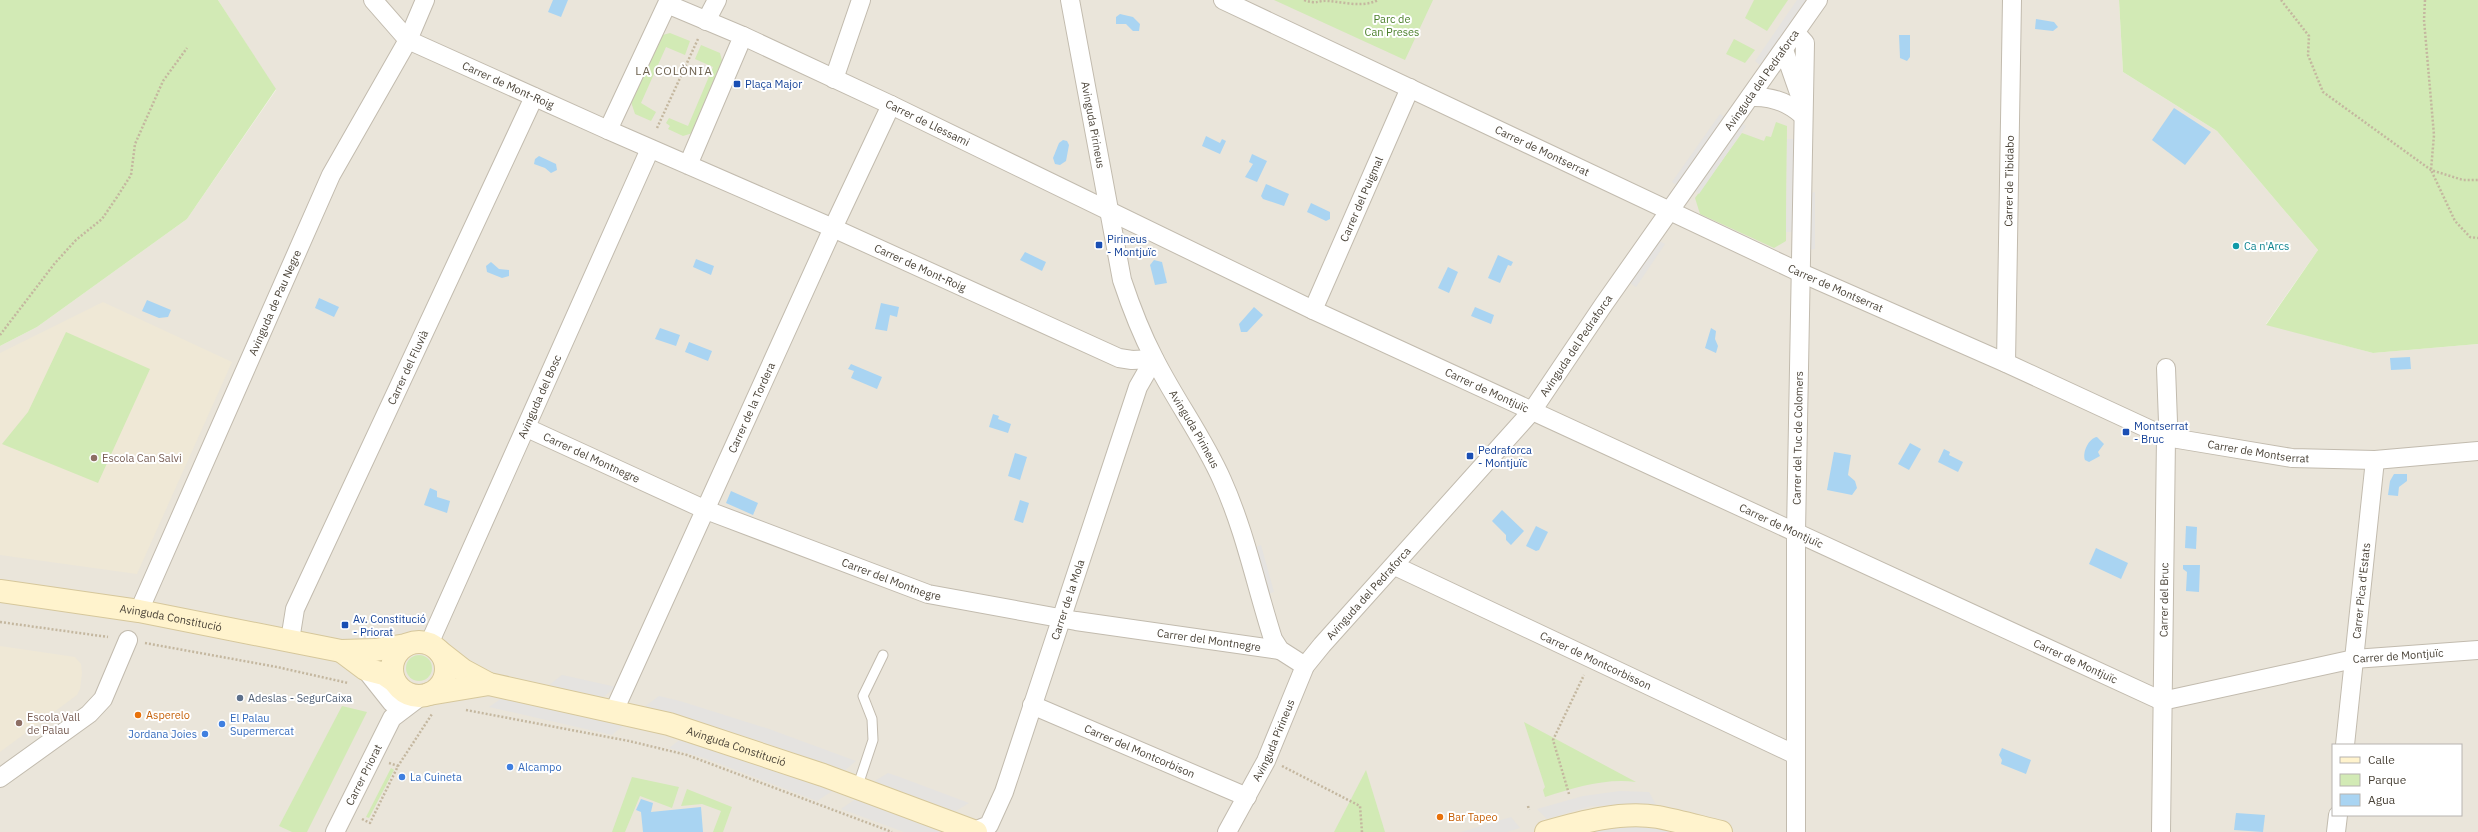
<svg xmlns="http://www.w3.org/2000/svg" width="2478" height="832" font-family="'IBM Plex Sans',sans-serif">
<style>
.residential{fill:#eae5da;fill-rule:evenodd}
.education{fill:#efe8d6}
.green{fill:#d2eab5}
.parking{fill:#e5e3e0}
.water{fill:#a9d4f2}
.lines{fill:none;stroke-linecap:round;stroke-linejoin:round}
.lane-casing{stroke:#c2bbae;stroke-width:11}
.street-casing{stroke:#c2bbae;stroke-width:20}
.secondary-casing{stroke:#d6c79b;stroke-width:24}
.path{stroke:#c4b79f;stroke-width:2.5;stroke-dasharray:2 2;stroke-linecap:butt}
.lane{stroke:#fff;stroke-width:9}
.street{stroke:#fff;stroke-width:18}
.secondary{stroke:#fff3cd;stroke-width:22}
.transit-dot{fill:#1a4fb4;stroke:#fff;stroke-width:1.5}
.culture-dot{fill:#0f9aa8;stroke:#fff;stroke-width:1.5}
.education-dot{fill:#8d6e63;stroke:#fff;stroke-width:1.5}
.service-dot{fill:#5c6f8a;stroke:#fff;stroke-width:1.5}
.food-dot{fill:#e8710a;stroke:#fff;stroke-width:1.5}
.shop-dot{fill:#3f7fe0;stroke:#fff;stroke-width:1.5}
.labels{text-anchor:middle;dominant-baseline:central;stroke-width:4;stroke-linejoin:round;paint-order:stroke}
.park-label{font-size:11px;fill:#4a7f2a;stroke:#fff}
.street-label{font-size:11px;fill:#4b4439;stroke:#fff}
.transit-label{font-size:11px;fill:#164399;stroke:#fff;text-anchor:start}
.culture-label{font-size:11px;fill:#0d838f;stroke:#fff;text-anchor:start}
.education-label{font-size:11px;fill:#785e54;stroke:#fff;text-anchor:start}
.service-label{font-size:11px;fill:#4e5e75;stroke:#fff;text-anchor:start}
.food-label{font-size:11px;fill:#c56008;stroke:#fff;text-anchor:start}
.shop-label{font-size:11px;fill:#366cbe;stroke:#fff;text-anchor:start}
.neighbourhood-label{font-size:12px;letter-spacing:1px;fill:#6e6250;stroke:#fff}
</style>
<rect width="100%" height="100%" fill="#f6f3ec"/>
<path class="residential" d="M 218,0 L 2119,0 L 2123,72 L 2217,131 L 2318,250 L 2266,324 L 2373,353 L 2478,344 L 2478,832 L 0,832 L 0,346 L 37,327 L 187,219 L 276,90 ZM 2333,745 L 2461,745 L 2461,815 L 2333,815 Z"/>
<g class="education">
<path d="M 103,302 L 232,362 L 137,574 L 0,555 L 0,353 Z"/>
<path d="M 0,646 L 75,657 L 81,664 L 82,673 L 80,689 L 77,695 L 0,752 Z"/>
</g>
<g class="green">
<path d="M 0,0 L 218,0 L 276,89 L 187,219 L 37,327 L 0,346 Z"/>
<path d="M 1274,0 L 1433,0 L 1405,60 Z"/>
<path d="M 1754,0 L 1788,0 L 1767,31 L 1745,18 Z"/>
<path d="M 2119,0 L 2478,0 L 2478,344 L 2373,353 L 2266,325 L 2318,250 L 2217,131 L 2123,72 Z"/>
<path d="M 670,33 L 690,41 L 685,55 L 666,47 L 641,103 L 656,112 L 651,121 L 635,114 L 631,102 L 659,36 Z"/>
<path d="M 1734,39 L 1755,50 L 1745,63 L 1726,54 Z"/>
<path d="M 701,45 L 720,53 L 724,68 L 696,132 L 683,136 L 668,129 L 670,126 L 666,123 L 669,118 L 688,126 L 713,67 L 695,59 Z"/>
<path d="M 1776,122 L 1787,126 L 1786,241 L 1774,248 L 1700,214 L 1695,198 L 1742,133 L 1764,141 L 1766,136 L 1771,137 Z"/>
<path d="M 66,332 L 150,369 L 98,483 L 2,444 L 28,412 Z"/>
<circle cx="419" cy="668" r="13"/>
<path d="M 342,706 L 367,712 L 307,832 L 292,832 L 279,826 Z"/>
<path d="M 1524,722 L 1636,782 C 1605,778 1574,788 1545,797 L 1543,790 L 1545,787 Z"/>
<path d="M 391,768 L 394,770 L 369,818 L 366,817 Z"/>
<path d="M 1366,770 L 1385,832 L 1334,832 Z"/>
<path d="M 632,777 L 679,787 L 672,808 L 640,796 L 625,832 L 612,832 Z"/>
<path d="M 687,789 L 732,807 L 723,832 L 713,832 L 721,811 L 702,804 L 681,806 Z"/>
</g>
<g class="parking">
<path d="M 1797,0 L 1806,0 L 1760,65 L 1755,61 Z"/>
<path d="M 1720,114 L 1726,118 L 1678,186 L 1672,182 Z"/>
<path d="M 1741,123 L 1746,126 L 1699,194 L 1694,190 Z"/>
<path d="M 1787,139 L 1794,139 L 1793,232 L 1786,232 Z"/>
<path d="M 1815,192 L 1815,249 L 1808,250 L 1809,193 Z"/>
<path d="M 1659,241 L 1665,244 L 1636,287 L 1630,283 Z"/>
<path d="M 1261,545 L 1274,592 L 1269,594 L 1255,547 Z"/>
<path d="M 562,675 L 616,687 L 602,698 L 548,686 Z"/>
<path d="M 659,696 L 680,701 L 769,729 L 856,761 L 844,771 L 754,739 L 644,707 Z"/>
<path d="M 502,698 L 625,724 L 612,735 L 489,707 Z"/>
<path d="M 682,738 L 834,790 L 817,801 L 704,758 L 669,748 Z"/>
<path d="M 888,773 L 897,776 L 969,803 L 954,812 L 873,782 Z"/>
<path d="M 1620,791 L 1649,792 L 1656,805 L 1591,806 L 1547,819 L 1537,809 L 1583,796 Z"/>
<path d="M 857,798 L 948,832 L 904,832 L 841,809 Z"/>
<path d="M 1511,817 L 1520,828 L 1507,832 L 1461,832 Z"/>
<path d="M 1613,826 L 1643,826 L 1682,832 L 1585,832 Z"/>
</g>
<g class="water">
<path d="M 553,0 L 568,0 L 561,17 L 548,12 Z"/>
<path d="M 1120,14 L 1133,17 L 1140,24 L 1139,31 L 1133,31 L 1126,24 L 1116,24 L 1116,17 Z"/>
<path d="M 2036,19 L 2054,22 L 2058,27 L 2053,31 L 2035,29 Z"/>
<path d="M 1899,35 L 1910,35 L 1910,57 L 1907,61 L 1900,58 Z"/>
<path d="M 2174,108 L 2211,132 L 2185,165 L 2152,140 Z"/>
<path d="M 1206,136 L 1220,143 L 1222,139 L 1226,141 L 1220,154 L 1202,146 Z"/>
<path d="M 1063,140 L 1067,141 L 1069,145 L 1066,161 L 1060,165 L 1055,164 L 1053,158 L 1059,143 Z"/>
<path d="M 1252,154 L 1267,161 L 1257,182 L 1245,177 L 1253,164 L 1249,162 Z"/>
<path d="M 539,156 L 556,164 L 557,170 L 551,173 L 545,168 L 534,164 L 535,159 Z"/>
<path d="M 1266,184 L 1289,194 L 1284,206 L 1263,199 L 1261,196 Z"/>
<path d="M 1311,203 L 1330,212 L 1330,219 L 1326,221 L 1307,212 Z"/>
<path d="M 1025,252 L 1046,262 L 1042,271 L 1020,260 Z"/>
<path d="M 1498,255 L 1513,262 L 1511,266 L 1508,265 L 1500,283 L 1488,278 Z"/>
<path d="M 696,259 L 714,266 L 711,275 L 693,267 Z"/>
<path d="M 1154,260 L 1162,262 L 1167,283 L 1155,285 L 1150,265 Z"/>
<path d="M 491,262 L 499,269 L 509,270 L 509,276 L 502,278 L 487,272 L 486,266 Z"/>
<path d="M 1448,267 L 1458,272 L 1449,293 L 1438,288 Z"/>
<path d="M 319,298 L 339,307 L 334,317 L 315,308 Z"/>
<path d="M 147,300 L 171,310 L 168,317 L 159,318 L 142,311 Z"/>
<path d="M 881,303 L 899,307 L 897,317 L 890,315 L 887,331 L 875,329 Z"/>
<path d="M 1254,307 L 1263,315 L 1247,332 L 1241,332 L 1239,324 Z"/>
<path d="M 1475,307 L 1494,315 L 1491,324 L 1471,316 Z"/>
<path d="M 660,328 L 680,335 L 676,346 L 655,339 Z"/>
<path d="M 1711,328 L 1716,331 L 1715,339 L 1718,346 L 1716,353 L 1705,348 Z"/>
<path d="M 689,342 L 712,351 L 708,361 L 685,352 Z"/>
<path d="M 2410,357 L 2411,369 L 2391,370 L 2390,358 Z"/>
<path d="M 851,364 L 882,377 L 877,389 L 851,378 L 854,371 L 848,369 Z"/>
<path d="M 993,414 L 999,416 L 998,419 L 1011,424 L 1008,433 L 989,427 Z"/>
<path d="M 2097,437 L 2104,444 L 2098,452 L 2100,456 L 2089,462 L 2085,460 C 2082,452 2089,438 2097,437 Z"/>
<path d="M 1910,443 L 1921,449 L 1909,470 L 1898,464 Z"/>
<path d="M 1944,449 L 1950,452 L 1949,455 L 1963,462 L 1958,472 L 1938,462 Z"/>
<path d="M 1834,452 L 1851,455 L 1848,475 L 1855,481 L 1857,488 L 1852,495 L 1827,490 Z"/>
<path d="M 1015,453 L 1027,457 L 1020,480 L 1008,476 Z"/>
<path d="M 2394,474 L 2407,474 L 2407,481 L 2399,487 L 2398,496 L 2388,495 L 2390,481 Z"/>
<path d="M 430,488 L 437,491 L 437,497 L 450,501 L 447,513 L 424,505 Z"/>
<path d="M 731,491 L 758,503 L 753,515 L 726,503 Z"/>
<path d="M 1020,500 L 1029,503 L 1023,523 L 1014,520 Z"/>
<path d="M 1502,510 L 1524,531 L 1511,545 L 1506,540 L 1506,535 L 1492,521 Z"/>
<path d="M 1536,526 L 1548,532 L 1539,550 L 1536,551 L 1526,546 Z"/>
<path d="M 2186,526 L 2197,527 L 2196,549 L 2185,548 Z"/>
<path d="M 2096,548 L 2128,563 L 2121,579 L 2089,564 Z"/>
<path d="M 2183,565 L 2200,565 L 2199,592 L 2186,591 L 2187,572 L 2183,569 Z"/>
<path d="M 2002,748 L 2031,760 L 2026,774 L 2001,764 L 2002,760 L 1999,755 Z"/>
<path d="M 641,799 L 653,803 L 651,812 L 701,807 L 703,832 L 643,832 L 641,812 L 636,810 Z"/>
<path d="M 2236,813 L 2265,815 L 2263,832 L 2234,830 Z"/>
</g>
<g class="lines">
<g class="lane-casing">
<path id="lane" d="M 857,788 L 873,740 L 872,719 L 863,696 L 883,655"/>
</g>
<g class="street-casing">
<g id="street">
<path id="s1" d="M 373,0 L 408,40 L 608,130"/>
<path id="s2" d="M 1070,0 L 1122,280 C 1131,307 1141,333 1154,358 C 1175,400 1203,437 1222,480 C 1245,531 1256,586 1273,639 L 1280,650 L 1305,666"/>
<path id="s3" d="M 1223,0 L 1799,272 L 2006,363 L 2166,437 L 2292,458 L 2375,460 L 2478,451"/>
<path d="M 706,21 L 717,0"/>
<path id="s4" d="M 743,36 L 891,105 L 1313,310 L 2162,701 L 2354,659 L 2478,650"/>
<path d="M 1784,50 L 1799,93"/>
<path d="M 834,79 L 861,0"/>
<path d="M 1750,97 C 1770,96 1787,101 1802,115"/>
<path id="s5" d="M 688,165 L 743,36 L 667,4 L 608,130 L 833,228 L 1119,358 L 1132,360 L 1154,359"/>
<path id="s6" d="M 1313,310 L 1410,88"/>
<path id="s7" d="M 2006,363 L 2012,0"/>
<path id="s8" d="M 527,428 L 706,510 L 928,594 L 1076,621 L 1280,650"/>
<path id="s9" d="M 1395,566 L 1796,755"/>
<path id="s10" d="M 139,611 L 331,175 L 408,40 L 425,0"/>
<path id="s11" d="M 290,640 L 295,609 L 534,97"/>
<path id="s12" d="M 429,644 L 650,149"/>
<path d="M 365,669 L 392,703"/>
<path id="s13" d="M 1032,705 L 1247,797"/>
<path id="s14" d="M 614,711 L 833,228 L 891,105"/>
<path id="s15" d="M 2345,745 L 2375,460"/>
<path d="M 0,778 L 89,714 L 103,699 L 128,640"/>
<path id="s16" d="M 974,831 L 989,825 L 1004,792 L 1138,387 L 1154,359"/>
<path id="s17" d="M 335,832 L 392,718 L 421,696"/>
<path id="s18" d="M 1227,832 L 1266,761 L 1305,666 L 1322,645 L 1532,411 L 1604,304 L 1818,0"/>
<path id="s19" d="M 1796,832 L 1796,531 L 1805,43 L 1796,33"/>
<path id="s20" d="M 2161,832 L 2166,437 L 2168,422 L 2166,368"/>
<path d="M 2336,832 L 2338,815"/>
</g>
</g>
<g class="secondary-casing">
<g id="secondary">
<path id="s21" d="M 0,591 L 139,611 L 341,651 L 375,650 L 406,645"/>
<circle cx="419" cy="669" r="27"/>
<path d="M 341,651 L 365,669 L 384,674 L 394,681"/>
<path id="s22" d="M 440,652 L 463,670 L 489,684 L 669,724 L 823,775 L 976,832"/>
<path d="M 429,694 L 489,684"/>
<path d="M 1546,832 C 1581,822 1621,811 1658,817 C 1679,821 1700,827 1721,832"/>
</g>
</g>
<g class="path">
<path d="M 1304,0 C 1318,5 1317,0 1328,1 C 1344,2 1362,8 1378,0"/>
<path d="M 2281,0 L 2309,36 L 2308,55 L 2323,92 L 2431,170 L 2463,180 L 2478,180"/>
<path d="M 2425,0 L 2424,20 L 2434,135 L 2431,170 L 2455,221 L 2470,237 L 2478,238"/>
<path d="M 657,128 L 698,39"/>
<path d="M 0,335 L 55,263 L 76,240 L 102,219 L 117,197 L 131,175 L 135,144 L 163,81 L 187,48"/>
<path d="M 0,622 L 108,637"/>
<path d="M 145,643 L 277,667 L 348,683"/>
<path d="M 466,710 L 629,741 L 687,755 L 892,832"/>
<path d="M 389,763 L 398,766"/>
<path d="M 1282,766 L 1360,806 L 1362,832"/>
<path d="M 1569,794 L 1553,740 L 1584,675"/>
<path d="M 1528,806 L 1529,810"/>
<path d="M 362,819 L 370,823 L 398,766 L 432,714"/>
</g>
<use href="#lane" class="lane"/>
<use href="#street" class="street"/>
<use href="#secondary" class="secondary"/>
</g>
<g class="transit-dot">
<rect x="733" y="80" width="8" height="8" rx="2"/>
<rect x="1095" y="241" width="8" height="8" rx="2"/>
<rect x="2122" y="428" width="8" height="8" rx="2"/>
<rect x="1466" y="452" width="8" height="8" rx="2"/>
<rect x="341" y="621" width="8" height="8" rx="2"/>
</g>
<circle class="culture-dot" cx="2236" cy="246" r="4"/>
<g class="education-dot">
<circle cx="94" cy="458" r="4"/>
<circle cx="19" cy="723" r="4"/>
</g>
<circle class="service-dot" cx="240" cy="698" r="4"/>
<g class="food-dot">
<circle cx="138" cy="715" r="4"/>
<circle cx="1440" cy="817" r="4"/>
</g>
<g class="shop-dot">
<circle cx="222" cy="724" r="4"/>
<circle cx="205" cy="734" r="4"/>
<circle cx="510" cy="767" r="4"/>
<circle cx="402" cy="777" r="4"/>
</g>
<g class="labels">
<g class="park-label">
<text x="1392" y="19">Parc de<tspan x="1392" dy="13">Can Preses</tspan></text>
</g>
<g class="street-label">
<text stroke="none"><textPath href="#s18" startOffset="928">Avinguda del Pedraforca</textPath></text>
<text stroke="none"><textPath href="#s1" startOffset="163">Carrer de Mont-Roig</textPath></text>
<text stroke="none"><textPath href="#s4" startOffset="204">Carrer de Llessami</textPath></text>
<text stroke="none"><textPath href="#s2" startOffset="127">Avinguda Pirineus</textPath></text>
<text stroke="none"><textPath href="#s3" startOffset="353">Carrer de Montserrat</textPath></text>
<text stroke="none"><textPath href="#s7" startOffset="182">Carrer de Tibidabo</textPath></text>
<text stroke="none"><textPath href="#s6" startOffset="121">Carrer del Puigmal</textPath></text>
<text stroke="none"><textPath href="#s5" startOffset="703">Carrer de Mont-Roig</textPath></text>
<text stroke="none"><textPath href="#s3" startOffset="677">Carrer de Montserrat</textPath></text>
<text stroke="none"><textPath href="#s10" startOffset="337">Avinguda de Pau Negre</textPath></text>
<text stroke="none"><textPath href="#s18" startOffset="604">Avinguda del Pedraforca</textPath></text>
<text stroke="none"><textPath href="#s11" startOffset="298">Carrer del Fluvià</textPath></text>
<text stroke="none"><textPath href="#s4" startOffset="824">Carrer de Montjuïc</textPath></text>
<text stroke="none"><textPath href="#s12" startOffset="271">Avinguda del Bosc</textPath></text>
<text stroke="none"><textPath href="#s14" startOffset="333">Carrer de la Tordera</textPath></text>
<text stroke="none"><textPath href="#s2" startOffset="451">Avinguda Pirineus</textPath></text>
<text stroke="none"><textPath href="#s19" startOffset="394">Carrer del Tuc de Colomers</textPath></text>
<text stroke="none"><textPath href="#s3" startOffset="1133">Carrer de Montserrat</textPath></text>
<text stroke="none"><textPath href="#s8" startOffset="71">Carrer del Montnegre</textPath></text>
<text stroke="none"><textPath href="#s4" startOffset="1148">Carrer de Montjuïc</textPath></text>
<text stroke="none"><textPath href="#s8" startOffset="395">Carrer del Montnegre</textPath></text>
<text stroke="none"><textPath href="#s15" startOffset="155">Carrer Pica d'Estats</textPath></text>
<text stroke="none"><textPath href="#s18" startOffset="280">Avinguda del Pedraforca</textPath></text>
<text stroke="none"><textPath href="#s16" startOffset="255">Carrer de la Mola</textPath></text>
<text stroke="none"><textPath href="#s20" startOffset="232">Carrer del Bruc</textPath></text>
<text stroke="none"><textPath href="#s21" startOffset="173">Avinguda Constitució</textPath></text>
<text stroke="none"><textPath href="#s8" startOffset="719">Carrer del Montnegre</textPath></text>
<text stroke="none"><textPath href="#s4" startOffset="1808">Carrer de Montjuïc</textPath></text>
<text stroke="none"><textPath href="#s9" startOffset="222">Carrer de Montcorbisson</textPath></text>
<text stroke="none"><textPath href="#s4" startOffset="1472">Carrer de Montjuïc</textPath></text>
<text stroke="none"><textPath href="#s18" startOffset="103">Avinguda Pirineus</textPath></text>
<text stroke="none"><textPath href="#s22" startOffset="314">Avinguda Constitució</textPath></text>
<text stroke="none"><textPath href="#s13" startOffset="117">Carrer del Montcorbison</textPath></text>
<text stroke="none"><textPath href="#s17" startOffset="64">Carrer Priorat</textPath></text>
</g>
<g class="transit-label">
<text x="745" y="84">Plaça Major</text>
<text x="1107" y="239">Pirineus<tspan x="1107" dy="13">- Montjuïc</tspan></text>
<text x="2134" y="426">Montserrat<tspan x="2134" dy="13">- Bruc</tspan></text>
<text x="1478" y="450">Pedraforca<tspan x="1478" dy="13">- Montjuïc</tspan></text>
<text x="353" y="619">Av. Constitució<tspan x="353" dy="13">- Priorat</tspan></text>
</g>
<g class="culture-label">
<text x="2244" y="246">Ca n'Arcs</text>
</g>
<g class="education-label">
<text x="102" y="458">Escola Can Salvi</text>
<text x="27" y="717">Escola Vall<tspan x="27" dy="13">de Palau</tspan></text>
</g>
<g class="service-label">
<text x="248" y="698">Adeslas - SegurCaixa</text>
</g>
<g class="food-label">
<text x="146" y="715">Asperelo</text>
<text x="1448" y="817">Bar Tapeo</text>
</g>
<g class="shop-label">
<text x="230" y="718">El Palau<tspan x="230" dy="13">Supermercat</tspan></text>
<text x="197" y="734" text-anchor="end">Jordana Joies</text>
<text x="518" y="767">Alcampo</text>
<text x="410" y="777">La Cuineta</text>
</g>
<g class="neighbourhood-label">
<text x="674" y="70">LA COLÒNIA</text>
</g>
</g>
<rect x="2332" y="744" width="130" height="72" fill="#ffffff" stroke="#b7b4b0"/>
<rect x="2340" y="757" width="20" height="6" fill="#fff3cd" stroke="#b7b4b0"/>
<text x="2368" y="764" font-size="12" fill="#4b4439">Calle</text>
<rect x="2340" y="774" width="20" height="12" fill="#d2eab5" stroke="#b7b4b0"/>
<text x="2368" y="784" font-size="12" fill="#4b4439">Parque</text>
<rect x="2340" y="794" width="20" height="12" fill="#a9d4f2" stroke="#b7b4b0"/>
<text x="2368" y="804" font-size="12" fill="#4b4439">Agua</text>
</svg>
